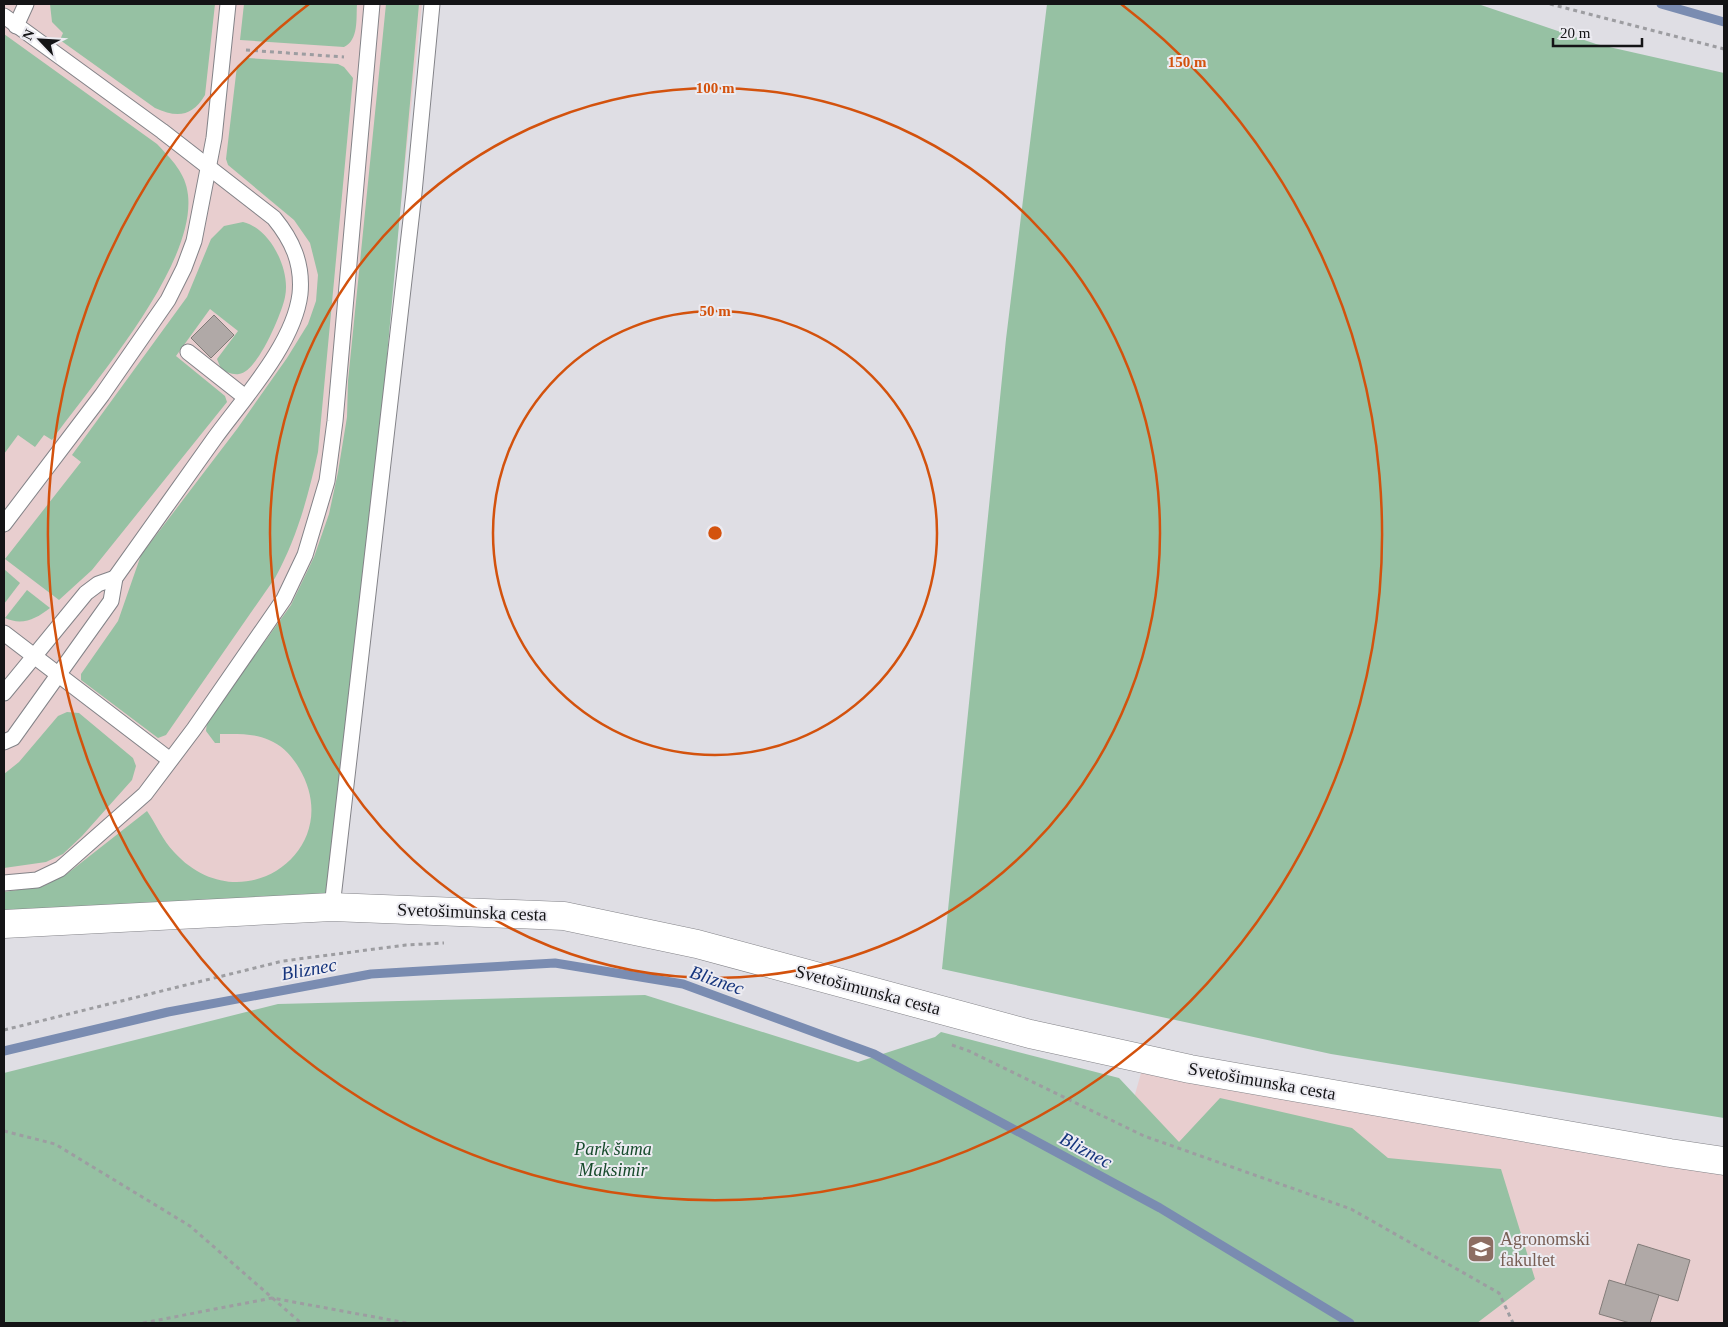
<svg xmlns="http://www.w3.org/2000/svg" width="1728" height="1327" font-family="'Times New Roman',serif">
<style>
.education{fill:#e8cecf}
.green{fill:#96c1a3}
.lines{fill:none;stroke-linecap:round;stroke-linejoin:round}
.stream{stroke:#7a8cb1;stroke-width:9}
.building{fill:#b0a9a7;stroke:#827c79}
.lane-casing{stroke:#838388;stroke-width:17}
.secondary-casing{stroke:#838388;stroke-width:29}
.path{stroke:#9d9da1;stroke-width:3;stroke-dasharray:4 4;stroke-linecap:butt}
.lane{stroke:#fff;stroke-width:15}
.secondary{stroke:#fff;stroke-width:28}
.ring{fill:none;stroke:#d3520d;stroke-width:2.5}
.labels{text-anchor:middle;dominant-baseline:central;stroke-width:4;stroke-linejoin:round;paint-order:stroke}
.street-label{font-size:18px;fill:#141416;stroke:#ecebf1}
.park-label{font-size:18px;font-style:italic;fill:#174b2c;stroke:#ecebf1}
.education-label{font-size:18px;fill:#785e54;stroke:#ecebf1;text-anchor:start}
.water-label{font-size:19px;font-style:italic;fill:#16357d;stroke:#ecebf1}
.centre{fill:#d3520d;stroke:#ecebf1;stroke-width:2.5}
.ring-label{font-size:15px;text-anchor:middle;font-weight:bold;fill:#d3520d;stroke:#ecebf1;stroke-width:4;stroke-linejoin:round;paint-order:stroke}
</style>
<rect width="100%" height="100%" fill="#dfdee4"/>
<g class="education">
<path d="M 4,4 L 422,4 L 373,470 L 320,896 L 4,914 Z"/>
<path d="M 1141,1073 L 1724,1174 L 1724,1323 L 1360,1323 L 1113,1173 Z"/>
</g>
<g class="green">
<path d="M 50,4 L 215,4 L 205,95 C 192,117 177,118 155,108 L 60,40 L 63,33 L 52,22 Z"/>
<path d="M 244,4 L 357,4 C 356,18 359,40 344,47 L 240,40 Z"/>
<path d="M 386,4 L 419,4 L 370,544 L 327,898 L 4,916 L 4,892 L 44,886 L 68,873 L 147,811 C 156,824 163,841 174,852 C 241,926 348,850 299,768 C 292,756 282,745 269,740 C 254,733 237,734 220,734 L 220,743 L 215,743 L 206,731 L 207,722 L 291,605 L 314,557 L 329,514 L 338,472 L 347,417 L 348,381 Z"/>
<path d="M 1047,4 L 1478,4 L 1596,44 L 1724,73 L 1724,1118 L 1331,1054 L 942,969 L 1006,339 Z"/>
<path d="M 4,34 L 157,144 C 171,159 186,173 188,195 C 196,266 93,383 52,440 L 44,435 L 35,447 L 18,435 L 4,454 Z"/>
<path d="M 247,58 L 338,64 L 344,67 L 353,78 L 318,452 C 308,497 297,538 275,578 L 166,735 L 158,738 L 81,680 L 81,674 L 118,621 L 141,555 L 237,429 L 287,358 L 308,324 L 316,301 L 318,275 L 310,243 L 294,220 L 228,165 L 226,159 L 237,66 Z"/>
<path d="M 243,222 C 270,228 291,270 285,297 C 282,313 257,373 239,374 C 232,375 226,372 221,369 L 217,359 L 238,331 L 210,309 L 176,356 L 225,396 L 227,402 L 92,570 L 59,600 L 5,559 L 81,462 L 72,455 L 187,297 L 211,239 L 224,226 Z"/>
<path d="M 4,569 L 20,583 L 4,604 Z"/>
<path d="M 27,590 L 50,608 C 36,619 22,626 5,618 Z"/>
<path d="M 67,712 L 79,713 L 133,758 L 136,766 L 132,780 L 82,836 L 63,854 L 46,862 L 4,868 L 4,774 L 19,762 L 58,716 Z"/>
<path d="M 645,995 L 858,1062 L 935,1037 L 941,1032 L 1119,1078 L 1179,1142 L 1220,1098 L 1352,1128 L 1388,1158 L 1501,1169 L 1535,1279 L 1477,1323 L 4,1323 L 4,1073 L 278,1004 Z"/>
</g>
<g class="lines">
<g class="stream">
<path d="M 1661,4 L 1724,22"/>
<path d="M 4,1051 L 168,1012 L 371,974 L 555,963 L 683,984 L 874,1054 L 1160,1208 L 1350,1323"/>
</g>
</g>
<g class="building">
<path d="M 214,315 L 234,335 L 211,358 L 191,338 Z"/>
<path d="M 1638,1244 L 1690,1260 L 1678,1301 L 1625,1285 Z"/>
<path d="M 1609,1280 L 1659,1295 L 1650,1323 L 1630,1323 L 1599,1314 Z"/>
</g>
<g class="lines">
<g class="lane-casing">
<g id="lane">
<path d="M 4,16 L 162,131 L 274,218 C 292,240 303,263 300,294 C 294,344 243,399 214,439 C 181,485 148,532 115,578 L 111,601 L 13,738 L 4,742"/>
<path d="M 16,26 L 26,4"/>
<path d="M 188,352 L 245,397"/>
<path d="M 4,524 L 102,395 L 168,300 L 184,268 L 194,241 L 214,138 L 228,4"/>
<path d="M 4,633 L 170,760"/>
<path d="M 4,693 L 86,593 L 98,584 L 115,578"/>
<path d="M 4,883 L 37,880 L 60,869 L 145,794 L 194,729 L 284,599 L 305,555 L 327,481 L 335,421 L 372,4"/>
<path d="M 332,907 L 414,193 L 432,4"/>
</g>
</g>
<g class="secondary-casing">
<path id="secondary" d="M 4,924 L 332,907 L 564,916 L 697,944 L 1030,1034 L 1190,1069 L 1670,1153 L 1724,1161"/>
</g>
<g class="path">
<path d="M 1550,4 L 1724,49"/>
<path d="M 246,50 L 344,57"/>
<path d="M 4,1030 L 283,961 L 406,945 L 444,943"/>
<path d="M 952,1045 L 969,1051 L 1144,1136 L 1351,1209 L 1499,1293 L 1513,1323"/>
<path d="M 4,1131 L 55,1144 L 190,1226 L 301,1323"/>
<path d="M 143,1323 L 272,1298 L 407,1323"/>
</g>
<use href="#lane" class="lane"/>
<use href="#secondary" class="secondary"/>
</g>
<g class="ring">
<circle cx="715" cy="533" r="222"/>
<circle cx="715" cy="533" r="445"/>
<path d="M1121 4A667 667 0 1 1 309 4"/>
</g>
<defs>
<g id="university-square" transform="scale(1.4375)"><rect x="-9" y="-9" width="18" height="18" rx="4" fill="#8d6e63" stroke="#ecebf1"/><path d="M0-5L7-2L0 1L-7-2ZM-4 1L0 2.5L4 1V4Q0 6-4 4Z" fill="#fff"/></g>
</defs>
<g fill-rule="evenodd">
<use href="#university-square" x="1481" y="1249"/>
</g>
<g class="labels">
<g class="street-label">
<text transform="translate(472 912) rotate(2)">Svetošimunska cesta</text>
<text transform="translate(868 990) rotate(15)">Svetošimunska cesta</text>
<text transform="translate(1262 1081) rotate(10)">Svetošimunska cesta</text>
</g>
<g class="park-label">
<text x="613" y="1149">Park šuma<tspan x="613" dy="21">Maksimir</tspan></text>
</g>
<g class="education-label">
<text x="1500" y="1239">Agronomski<tspan x="1500" dy="21">fakultet</tspan></text>
</g>
<g class="water-label">
<text transform="translate(309 969) rotate(-10)">Bliznec</text>
<text transform="translate(717 980) rotate(19)">Bliznec</text>
<text transform="translate(1086 1150) rotate(28)">Bliznec</text>
</g>
</g>
<circle cx="715" cy="533" r="8" class="centre"/>
<g class="ring-label">
<text x="1187" y="67">150 m</text>
<text x="715" y="93">100 m</text>
<text x="715" y="316">50 m</text>
</g>
<rect width="1728" height="1327" fill="none" stroke="#141416" stroke-width="10"/>
<g transform="translate(40 40) rotate(295)" stroke="#ecebf1" stroke-width="4" paint-order="stroke">
<path d="M0-4L9 19L0 12L-9 19Z" fill="#141416"/>
<text y="-8" font-size="14" font-weight="bold" text-anchor="middle" fill="#141416">N</text>
</g>
<path d="M1553 38v8h89v-8" fill="none" stroke="#141416" stroke-width="2.5"/>
<text x="1560" y="38" font-size="15" fill="#141416" stroke="#ecebf1" stroke-width="4" paint-order="stroke">20 m</text>
</svg>
